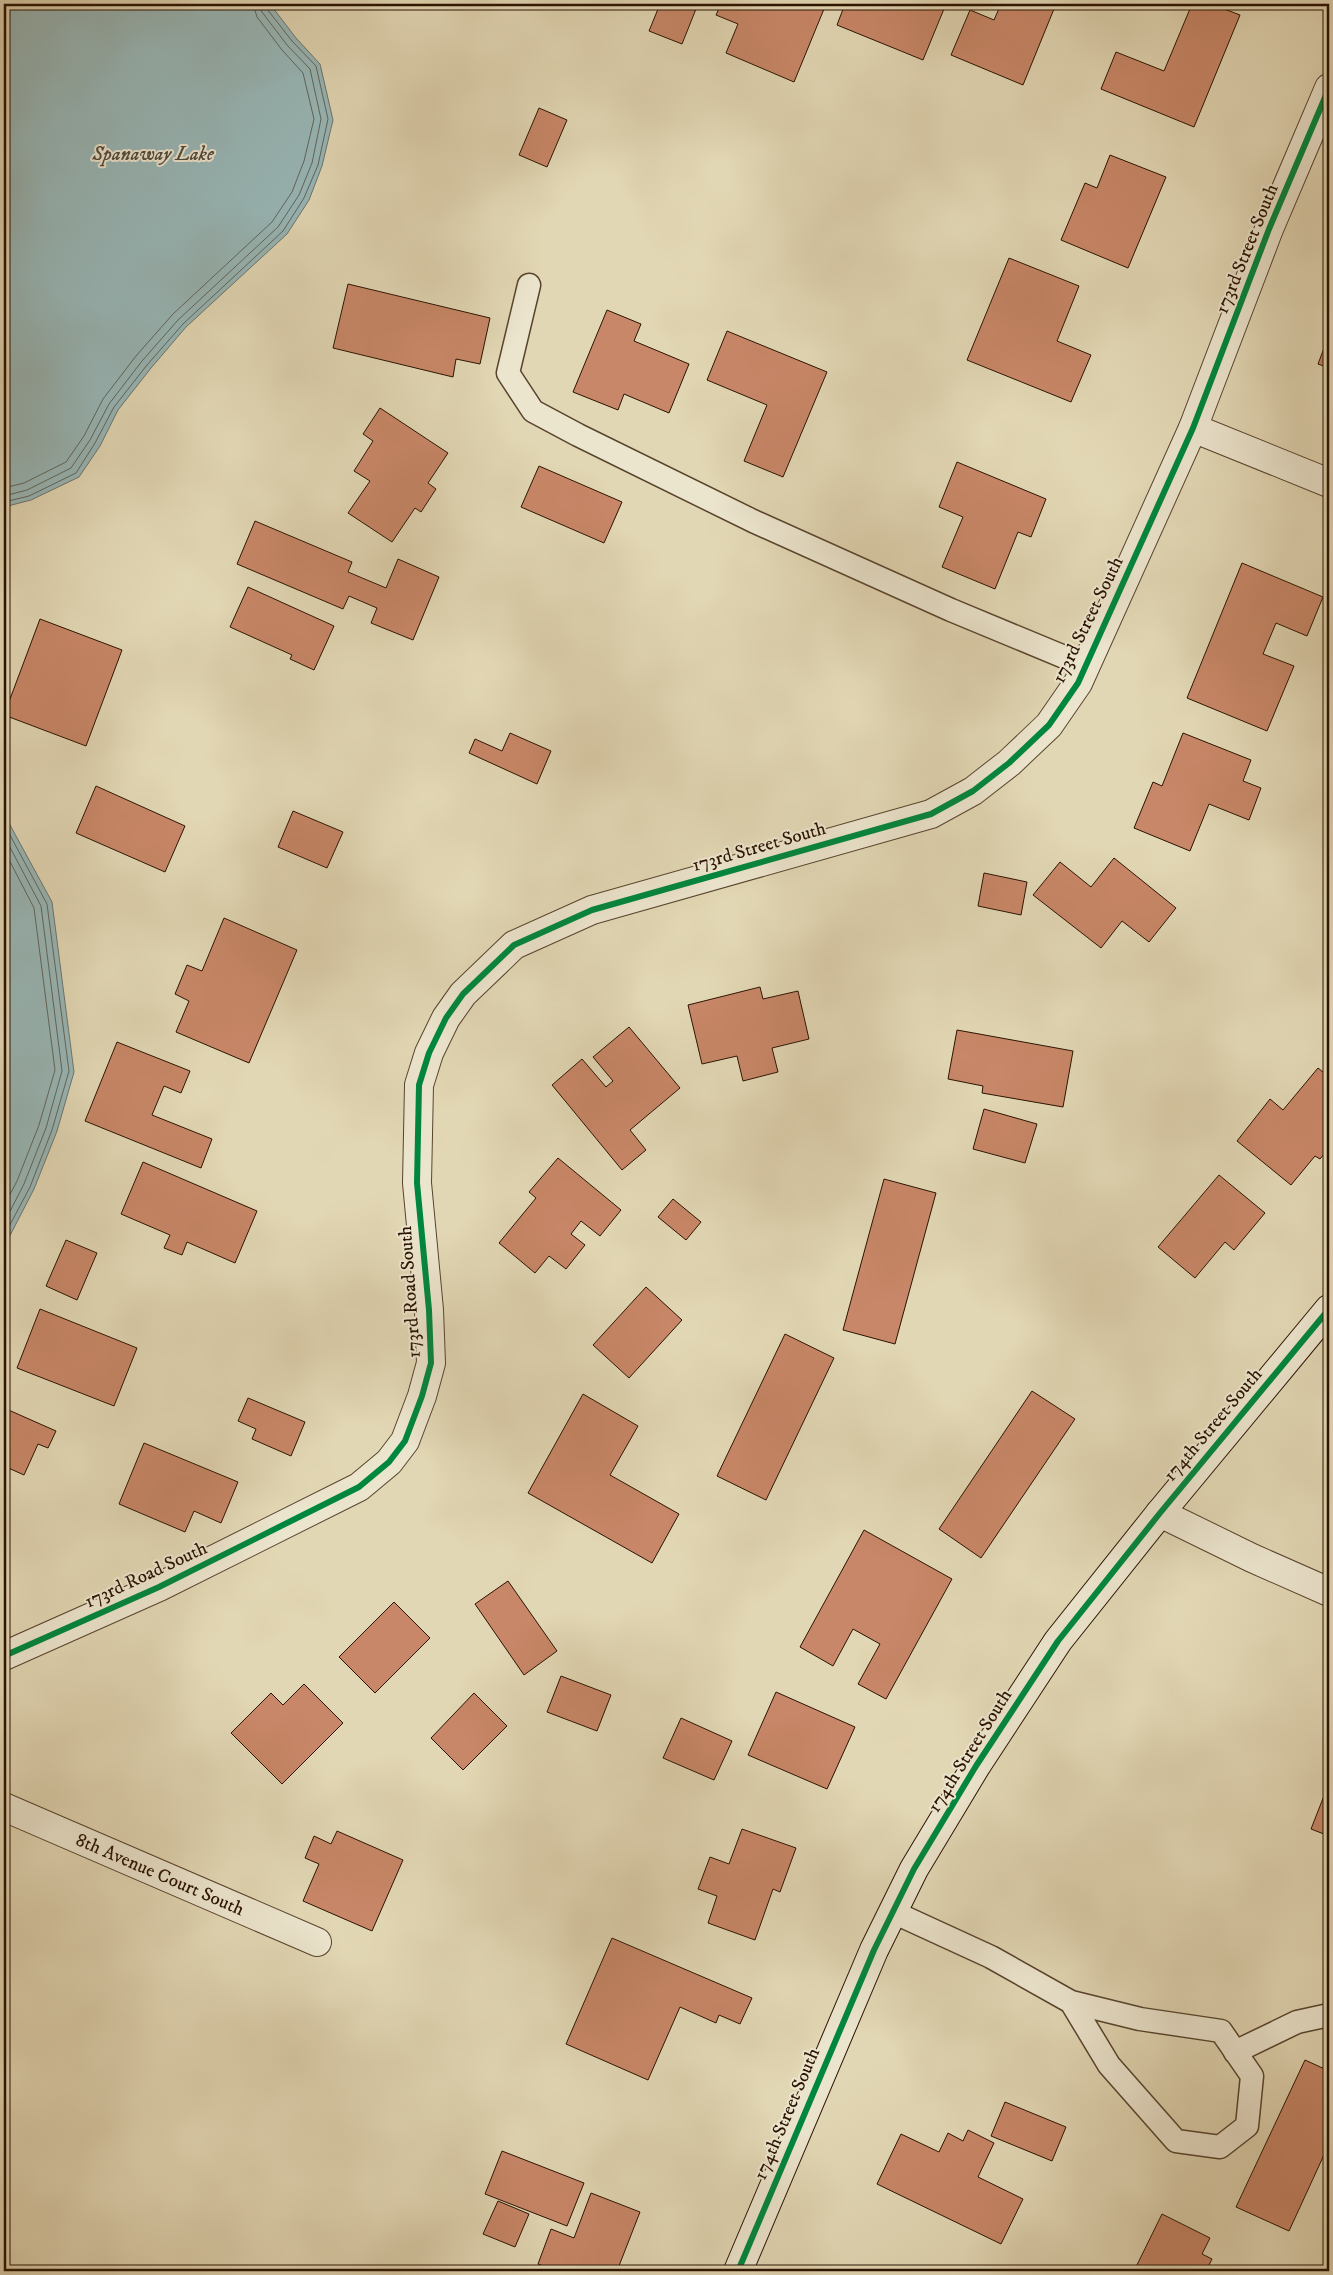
<svg xmlns="http://www.w3.org/2000/svg" width="1333" height="2275" font-family="'IM FELL DW Pica',serif">
<style>
.water{fill:#98b7b7;stroke:#6c756e}
.lines{fill:none;stroke-linecap:round;stroke-linejoin:round}
.shore{stroke:#61655c;stroke-width:1}
.building{fill:#c88768;stroke:#2a1300}
.lane-casing{stroke:#58442d;stroke-width:25}
.street-casing{stroke:#58442d;stroke-width:30}
.secondary-casing{stroke:#2a1300;stroke-width:30}
.lane{stroke:#ece5ce;stroke-width:22}
.street{stroke:#ece5ce;stroke-width:28}
.secondary{stroke:#ece5ce;stroke-width:28}
.cycleway-casing{stroke:#ece5ce;stroke-width:9}
.cycleway{stroke:#00873e;stroke-width:6}
.labels{text-anchor:middle;dominant-baseline:central;stroke-width:4;stroke-linejoin:round;paint-order:stroke}
.street-label{font-size:19px;fill:#2a1300;stroke:#ece5ce}
.water-label{font-size:20px;font-style:italic;fill:#504c40;stroke:#ece5ce}
</style>
<rect width="100%" height="100%" fill="#e2d7b4"/>
<filter id="stains"><feTurbulence type="fractalNoise" baseFrequency=".004" numOctaves="4"/><feColorMatrix values="0 0 0 0 .2 0 0 0 0 .09 0 0 0 0 .02 0 0 0 .5 -.17"/></filter>
<radialGradient id="worn" r=".72"><stop offset=".6" stop-color="#630" stop-opacity="0"/><stop offset="1" stop-color="#630" stop-opacity=".3"/></radialGradient>
<g class="water">
<path d="M 4,4 L 270,4 L 296,38 L 320,64 L 333,120 L 322,166 L 309,200 L 287,234 L 186,327 L 151,368 L 118,410 L 100,446 L 79,477 L 31,500 L 4,507 Z"/>
<path d="M 4,814 L 52,902 L 74,1072 L 57,1131 L 34,1189 L 4,1247 Z"/>
</g>
<g class="lines">
<g class="shore">
<path d="M 4,488 L 24,483 L 66,462 L 84,436 L 103,399 L 136,356 L 173,314 L 272,222 L 292,192 L 304,161 L 314,119 L 303,73 L 282,50 L 257,17 L 253,4"/>
<path d="M 4,496 L 27,490 L 71,468 L 90,440 L 109,404 L 142,361 L 178,320 L 278,227 L 299,195 L 312,163 L 321,119 L 310,69 L 287,45 L 262,12 L 260,4"/>
<path d="M 4,502 L 29,496 L 76,473 L 95,443 L 114,407 L 147,365 L 183,324 L 283,231 L 304,198 L 318,165 L 328,119 L 316,66 L 292,41 L 267,9 L 266,4"/>
<path d="M 4,824 L 47,904 L 69,1071 L 52,1130 L 30,1187 L 4,1236"/>
<path d="M 4,836 L 41,906 L 62,1071 L 46,1128 L 24,1184 L 4,1223"/>
<path d="M 4,850 L 34,908 L 55,1070 L 39,1125 L 17,1181 L 4,1206"/>
</g>
</g>
<g class="building">
<path d="M 645,4 L 698,4 L 682,44 L 649,31 L 658,9 Z"/>
<path d="M 721,4 L 812,4 L 824,9 L 794,82 L 726,53 L 738,24 L 716,15 Z"/>
<path d="M 845,4 L 946,4 L 923,60 L 837,25 Z"/>
<path d="M 1001,4 L 1056,4 L 1023,85 L 951,55 L 970,10 L 994,20 Z"/>
<path d="M 1192,4 L 1211,4 L 1240,15 L 1194,127 L 1101,89 L 1116,52 L 1164,71 Z"/>
<path d="M 539,108 L 567,120 L 547,167 L 519,155 Z"/>
<path d="M 1110,155 L 1166,177 L 1128,268 L 1061,240 L 1085,183 L 1097,188 Z"/>
<path d="M 1009,258 L 1079,286 L 1057,341 L 1091,355 L 1071,402 L 967,360 Z"/>
<path d="M 348,284 L 490,318 L 480,364 L 456,359 L 453,377 L 333,348 Z"/>
<path d="M 607,310 L 641,324 L 634,341 L 689,364 L 669,413 L 624,394 L 618,410 L 573,392 Z"/>
<path d="M 727,331 L 827,372 L 783,477 L 744,461 L 767,405 L 707,380 Z"/>
<path d="M 1329,335 L 1329,368 L 1318,364 Z"/>
<path d="M 380,408 L 448,453 L 428,483 L 436,489 L 421,512 L 415,508 L 392,542 L 348,513 L 370,481 L 354,471 L 373,441 L 363,434 Z"/>
<path d="M 957,462 L 1046,499 L 1031,537 L 1018,532 L 995,589 L 942,567 L 963,517 L 939,507 Z"/>
<path d="M 539,466 L 622,502 L 604,543 L 521,507 Z"/>
<path d="M 255,521 L 352,562 L 348,572 L 386,588 L 398,559 L 439,577 L 413,640 L 371,623 L 377,608 L 349,596 L 343,609 L 237,564 Z"/>
<path d="M 1242,563 L 1323,597 L 1307,636 L 1276,623 L 1263,654 L 1294,666 L 1267,731 L 1187,698 Z"/>
<path d="M 248,587 L 334,626 L 314,670 L 290,659 L 292,655 L 230,627 Z"/>
<path d="M 40,619 L 122,650 L 86,746 L 4,715 Z"/>
<path d="M 510,733 L 551,751 L 537,784 L 469,753 L 475,739 L 502,751 Z"/>
<path d="M 1183,733 L 1251,760 L 1243,781 L 1261,788 L 1249,820 L 1209,804 L 1190,851 L 1134,828 L 1153,782 L 1162,786 Z"/>
<path d="M 96,786 L 185,826 L 165,872 L 76,833 Z"/>
<path d="M 293,811 L 343,832 L 327,868 L 278,847 Z"/>
<path d="M 1114,858 L 1176,908 L 1149,942 L 1122,921 L 1101,948 L 1033,895 L 1060,862 L 1091,887 Z"/>
<path d="M 984,873 L 1027,882 L 1021,915 L 978,906 Z"/>
<path d="M 224,918 L 297,950 L 249,1063 L 176,1032 L 189,1001 L 175,994 L 187,965 L 202,971 Z"/>
<path d="M 760,987 L 763,999 L 798,991 L 809,1039 L 772,1048 L 778,1072 L 743,1081 L 737,1056 L 702,1064 L 688,1005 Z"/>
<path d="M 629,1027 L 680,1088 L 630,1130 L 646,1150 L 622,1170 L 552,1085 L 582,1059 L 606,1087 L 613,1081 L 593,1057 Z"/>
<path d="M 957,1030 L 1073,1051 L 1063,1107 L 982,1093 L 983,1086 L 948,1079 Z"/>
<path d="M 117,1042 L 190,1071 L 181,1093 L 164,1086 L 152,1115 L 212,1139 L 201,1168 L 85,1121 Z"/>
<path d="M 1318,1068 L 1329,1077 L 1329,1148 L 1320,1159 L 1315,1156 L 1291,1185 L 1237,1141 L 1270,1099 L 1283,1110 Z"/>
<path d="M 984,1109 L 1037,1124 L 1025,1163 L 973,1149 Z"/>
<path d="M 558,1158 L 621,1210 L 600,1236 L 581,1221 L 571,1234 L 585,1245 L 566,1269 L 549,1256 L 535,1273 L 499,1243 L 536,1198 L 529,1192 Z"/>
<path d="M 143,1162 L 257,1211 L 235,1263 L 187,1242 L 182,1255 L 164,1248 L 170,1235 L 121,1214 Z"/>
<path d="M 1219,1175 L 1265,1213 L 1234,1250 L 1225,1242 L 1195,1278 L 1158,1247 Z"/>
<path d="M 884,1179 L 936,1193 L 895,1344 L 843,1330 Z"/>
<path d="M 673,1199 L 701,1222 L 686,1240 L 658,1217 Z"/>
<path d="M 66,1240 L 97,1253 L 77,1300 L 46,1286 Z"/>
<path d="M 646,1287 L 682,1320 L 629,1378 L 593,1345 Z"/>
<path d="M 40,1309 L 137,1348 L 114,1406 L 17,1368 Z"/>
<path d="M 785,1334 L 834,1358 L 766,1500 L 717,1476 Z"/>
<path d="M 1032,1391 L 1075,1419 L 981,1558 L 939,1529 Z"/>
<path d="M 583,1394 L 638,1426 L 610,1475 L 679,1514 L 652,1563 L 528,1493 Z"/>
<path d="M 248,1398 L 305,1422 L 291,1456 L 252,1439 L 256,1429 L 238,1421 Z"/>
<path d="M 4,1408 L 56,1431 L 48,1448 L 38,1444 L 24,1475 L 4,1466 Z"/>
<path d="M 144,1443 L 238,1482 L 221,1523 L 194,1511 L 185,1532 L 119,1504 Z"/>
<path d="M 864,1530 L 952,1579 L 886,1699 L 858,1684 L 880,1644 L 853,1629 L 833,1666 L 800,1647 Z"/>
<path d="M 508,1581 L 557,1651 L 524,1675 L 475,1604 Z"/>
<path d="M 394,1602 L 430,1638 L 375,1693 L 339,1657 Z"/>
<path d="M 561,1676 L 611,1695 L 597,1731 L 547,1712 Z"/>
<path d="M 304,1684 L 343,1723 L 282,1784 L 231,1733 L 271,1693 L 283,1705 Z"/>
<path d="M 776,1692 L 855,1727 L 827,1789 L 748,1755 Z"/>
<path d="M 474,1693 L 507,1726 L 463,1770 L 431,1738 Z"/>
<path d="M 681,1718 L 732,1741 L 714,1780 L 663,1758 Z"/>
<path d="M 1329,1783 L 1329,1836 L 1311,1829 Z"/>
<path d="M 742,1829 L 796,1848 L 780,1892 L 773,1889 L 755,1940 L 708,1923 L 717,1896 L 698,1889 L 710,1857 L 729,1864 Z"/>
<path d="M 337,1831 L 403,1860 L 372,1931 L 303,1901 L 319,1864 L 305,1858 L 314,1836 L 331,1844 Z"/>
<path d="M 612,1938 L 752,1998 L 740,2024 L 719,2015 L 716,2023 L 680,2007 L 648,2080 L 566,2044 Z"/>
<path d="M 1305,2060 L 1329,2071 L 1329,2144 L 1289,2231 L 1236,2207 Z"/>
<path d="M 1005,2102 L 1066,2127 L 1052,2161 L 991,2136 Z"/>
<path d="M 968,2130 L 994,2143 L 978,2177 L 1023,2199 L 1001,2244 L 877,2184 L 901,2134 L 939,2152 L 948,2133 L 963,2141 Z"/>
<path d="M 502,2151 L 584,2183 L 567,2226 L 485,2194 Z"/>
<path d="M 591,2193 L 640,2212 L 617,2271 L 556,2271 L 538,2264 L 551,2229 L 574,2238 Z"/>
<path d="M 498,2201 L 529,2214 L 515,2247 L 483,2234 Z"/>
<path d="M 1162,2214 L 1210,2238 L 1202,2254 L 1212,2259 L 1206,2271 L 1134,2271 Z"/>
</g>
<g class="lines">
<g class="lane-casing">
<g id="lane">
<path d="M 529,285 L 508,373 L 533,411 L 578,435 L 753,521 L 951,610 L 1086,666"/>
<path d="M 893,1912 L 991,1957 L 1071,2002 L 1140,2019 L 1221,2031 L 1252,2076 L 1247,2126 L 1220,2147 L 1176,2141 L 1109,2065 L 1071,2002"/>
<path d="M 1235,2052 L 1297,2022 L 1329,2015"/>
</g>
</g>
<g class="street-casing">
<g id="street">
<path d="M 1193,428 L 1329,483"/>
<path d="M 1160,1513 L 1252,1558 L 1329,1592"/>
<path d="M 4,1656 L 159,1587 L 359,1487 L 389,1462 L 405,1441 L 422,1396 L 431,1363 L 429,1310 L 417,1183 L 419,1085 L 429,1053 L 446,1018 L 463,994 L 514,945 L 592,910 L 931,814 L 973,791 L 1009,763 L 1049,725 L 1078,683 L 1193,428 L 1269,229 L 1329,88"/>
<path id="s1" d="M 4,1807 L 317,1942"/>
</g>
</g>
<g class="secondary-casing">
<path id="secondary" d="M 738,2271 L 874,1950 L 914,1869 L 976,1766 L 1058,1641 L 1160,1513 L 1329,1309"/>
</g>
<use href="#lane" class="lane"/>
<use href="#street" class="street"/>
<use href="#secondary" class="secondary"/>
<g class="cycleway-casing">
<g id="cycleway">
<path d="M 4,1656 L 159,1587 L 359,1487 L 389,1462 L 405,1441 L 422,1396 L 431,1363 L 429,1310 L 417,1183 L 419,1085 L 429,1053 L 446,1018 L 463,994 L 514,945 L 592,910 L 931,814 L 973,791 L 1009,763 L 1049,725 L 1078,683 L 1193,428 L 1269,229 L 1329,88"/>
<path d="M 738,2271 L 874,1950 L 914,1869 L 976,1766 L 1058,1641 L 1160,1513 L 1329,1309"/>
</g>
</g>
<use href="#cycleway" class="cycleway"/>
</g>
<g class="labels">
<g class="street-label">
<text transform="translate(1247 249) rotate(-68)">173rd Street South</text>
<text transform="translate(1088 620) rotate(-64)">173rd Street South</text>
<text transform="translate(759 847) rotate(-16)">173rd Street South</text>
<text transform="translate(410 1292) rotate(-94)">173rd Road South</text>
<text transform="translate(1213 1425) rotate(-50)">174th Street South</text>
<text transform="translate(146 1575) rotate(-25)">173rd Road South</text>
<text transform="translate(970 1751) rotate(-58)">174th Street South</text>
<text stroke="none"><textPath href="#s1" startOffset="170">8th Avenue Court South</textPath></text>
<text transform="translate(787 2114) rotate(-67)">174th Street South</text>
</g>
<g class="water-label">
<text x="153" y="154">Spanaway Lake</text>
</g>
</g>
<rect width="1333" height="2275" fill="none" stroke="#e2d7b4" stroke-width="20"/>
<rect x="5" y="5" width="1323" height="2265" fill="none" stroke="#2a1300" stroke-width="2.5"/>
<rect x="10" y="10" width="1313" height="2255" fill="none" stroke="#2a1300"/>
<rect width="100%" height="100%" filter="url(#stains)"/>
<rect width="100%" height="100%" fill="url(#worn)"/>
</svg>
